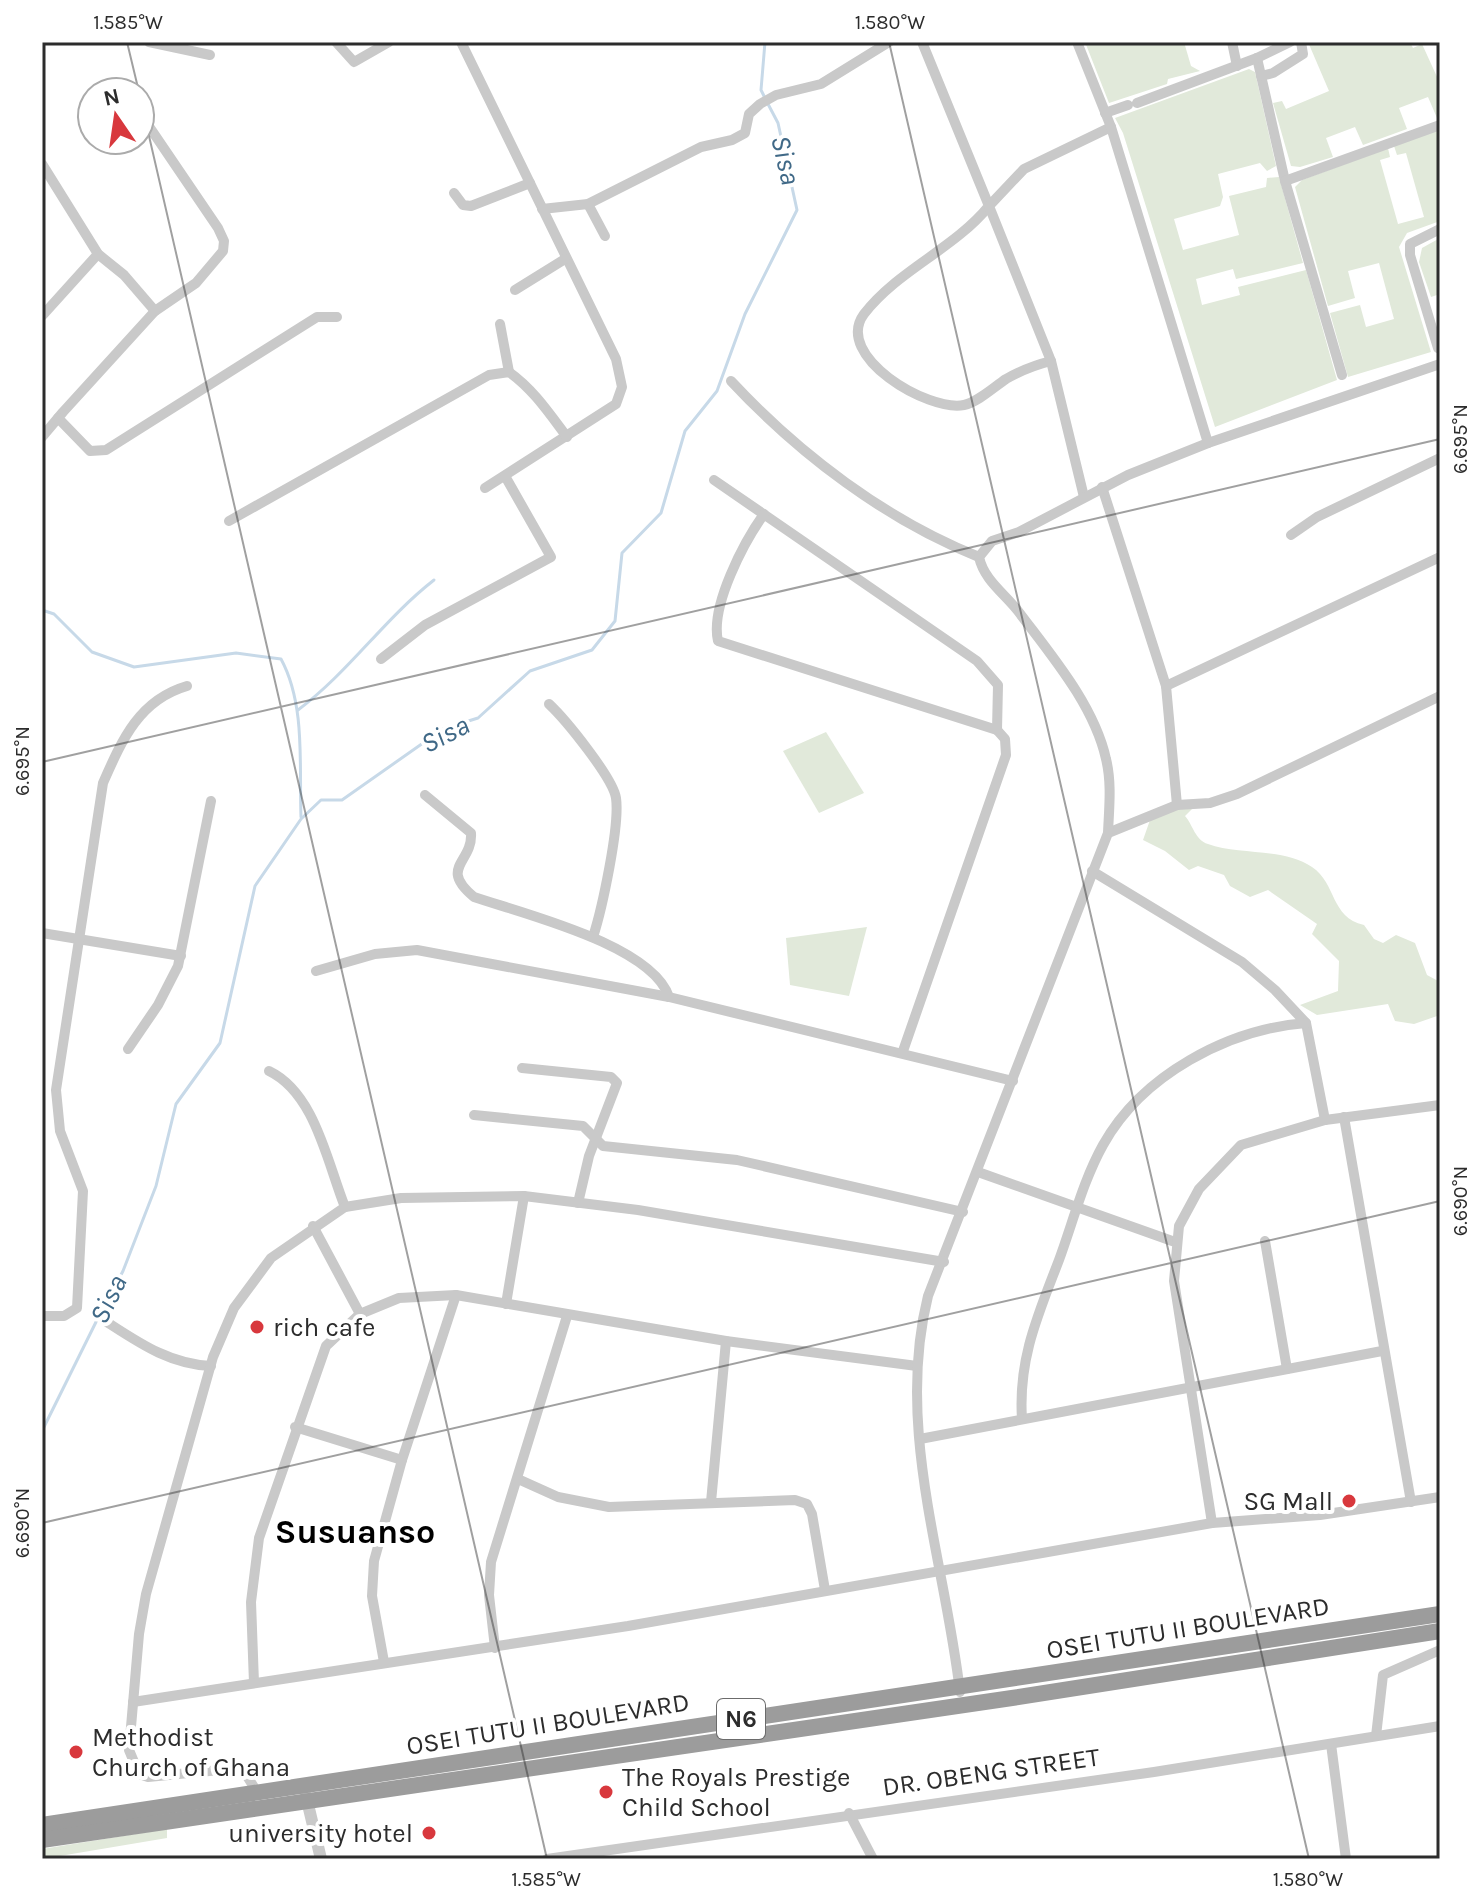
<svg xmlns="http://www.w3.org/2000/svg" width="1482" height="1901" font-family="Karla,sans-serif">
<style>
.green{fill:#e1e9da}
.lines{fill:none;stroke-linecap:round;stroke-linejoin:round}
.stream{stroke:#c7d9e8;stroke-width:3}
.minor{stroke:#c9c9c9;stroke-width:10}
.tertiary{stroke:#c9c9c9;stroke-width:12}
.trunk{stroke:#9c9c9c;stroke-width:16}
.ticks{fill:none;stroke:#2c2c2c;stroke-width:2;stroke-opacity:0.45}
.poi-dot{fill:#d8383d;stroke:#fff;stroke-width:3}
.labels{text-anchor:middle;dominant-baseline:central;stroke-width:8;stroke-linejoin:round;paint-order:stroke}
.shield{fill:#fff;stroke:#6b6b6b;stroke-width:2}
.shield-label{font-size:24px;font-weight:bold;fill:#2c2c2c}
.poi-label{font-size:26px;fill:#2c2c2c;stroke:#fff;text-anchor:start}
.street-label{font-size:26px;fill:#2c2c2c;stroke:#fff}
.water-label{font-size:28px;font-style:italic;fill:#406987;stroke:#fff}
.district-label{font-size:34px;font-weight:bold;fill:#000;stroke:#fff}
.neatline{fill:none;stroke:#2c2c2c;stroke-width:3}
.ticks-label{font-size:20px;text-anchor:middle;fill:#2c2c2c}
</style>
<rect width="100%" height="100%" fill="#fff"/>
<g class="green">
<path d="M 1085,42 L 1184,42 L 1191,66 L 1200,71 L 1168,79 L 1167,84 L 1109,103 Z"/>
<path d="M 1308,42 L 1410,42 L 1413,48 L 1422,44 L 1438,79 L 1440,117 L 1437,118 L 1428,97 L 1399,108 L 1407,129 L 1363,145 L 1355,127 L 1326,138 L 1333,157 L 1300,167 L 1291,166 L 1273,103 L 1282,101 L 1286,109 L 1329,91 Z"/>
<path d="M 1249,69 L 1255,72 L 1276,166 L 1267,171 L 1260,163 L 1218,174 L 1223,197 L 1220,206 L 1174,219 L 1183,250 L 1239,235 L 1229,196 L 1266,187 L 1267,178 L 1279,177 L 1303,263 L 1236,279 L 1233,269 L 1196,279 L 1202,305 L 1240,295 L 1238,287 L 1306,270 L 1337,380 L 1215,427 L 1123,133 L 1115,118 Z"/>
<path d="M 1440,129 L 1440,221 L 1407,233 L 1399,247 L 1431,352 L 1348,377 L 1330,313 L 1360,305 L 1366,327 L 1394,319 L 1379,263 L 1348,271 L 1355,298 L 1328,306 L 1295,187 L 1302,180 L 1388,148 L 1390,157 L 1380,160 L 1398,224 L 1424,217 L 1406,153 L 1397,155 L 1394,146 Z"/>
<path d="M 1440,238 L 1440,294 L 1431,297 L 1419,262 L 1422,248 Z"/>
<path d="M 826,732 L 864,793 L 819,813 L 783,751 Z"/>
<path d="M 1195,806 L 1185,816 C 1193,825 1195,840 1208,844 C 1238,855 1284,848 1312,867 C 1337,884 1330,917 1364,925 L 1374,939 L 1383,943 L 1396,935 L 1415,943 L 1427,975 L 1440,982 L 1440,1015 L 1414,1024 L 1395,1021 L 1388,1004 L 1317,1015 L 1300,1005 L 1338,991 L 1339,961 L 1312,934 L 1317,924 L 1268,890 L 1250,897 L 1230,886 L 1224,875 L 1198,866 L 1189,870 L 1165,851 L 1143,840 L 1150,820 L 1170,809 Z"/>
<path d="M 867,927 L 849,996 L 790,985 L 786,938 Z"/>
<path d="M 167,1829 L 167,1838 L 42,1859 L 42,1849 Z"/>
</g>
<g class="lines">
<g class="stream">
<path d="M 765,42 L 761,90 L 765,98"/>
<path d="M 42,610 L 54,614 L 92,652 L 134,667 L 236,653 L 281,659 C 306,705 299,767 301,817"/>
<path d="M 298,710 C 349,672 384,619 434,580"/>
<path d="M 101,1313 L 123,1271 L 156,1186 L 176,1104 L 220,1043 L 255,886 L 301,819 L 321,800 L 342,800 L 443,729 L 478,718 L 530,671 L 592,650 L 615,621 L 622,553 L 661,513 L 685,431 L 717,391 L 745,314 L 797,210 L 778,123 L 768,104"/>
<path d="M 42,1431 L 97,1320"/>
</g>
<g class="minor">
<path d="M 149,42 L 210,55"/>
<path d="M 336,42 L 354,62 L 389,42"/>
<path d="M 461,42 L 616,359 L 622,387 L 616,404 L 485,488"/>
<path d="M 922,42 L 989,206 C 954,249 898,270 864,314 C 833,356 928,412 964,405 C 978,402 994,387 1006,379 C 1020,371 1035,365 1051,361"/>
<path d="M 1232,42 L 1237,66"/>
<path d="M 1257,58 L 1285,181 L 1342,375"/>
<path d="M 1261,76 L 1273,73 L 1303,54 L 1301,42"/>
<path d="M 1137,103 L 1257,58 L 1290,42"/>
<path d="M 1105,113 L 1128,105"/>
<path d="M 144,119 L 218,228 L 224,241 L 223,251 L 196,283 L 155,311 L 63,412 L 58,418 L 90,451 L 106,450 L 317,317 L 337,317"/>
<path d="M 42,164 L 98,254 L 124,275 L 155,311"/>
<path d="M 1285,181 L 1440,125"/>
<path d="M 454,193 L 463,205 L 471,206 L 530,183"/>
<path d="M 588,204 L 605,236"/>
<path d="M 542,209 L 588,204 L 701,147 L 732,140 L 745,133 L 749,114 L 760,104 L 776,95 L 821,84 L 889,42"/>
<path d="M 515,290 L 565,259"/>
<path d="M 42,316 L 98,254"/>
<path d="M 500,324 L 509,372"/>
<path d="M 1438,348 L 1410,255 L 1410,244 L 1440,229"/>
<path d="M 731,381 C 799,454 886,520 979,557"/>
<path d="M 42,437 L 58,418"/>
<path d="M 1208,443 L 1440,364"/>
<path d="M 714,480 L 977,661 L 998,685 L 997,730"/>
<path d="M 1102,487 L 1166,686 L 1177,805"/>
<path d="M 1084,497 L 1051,361 L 989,206 L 1024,169 L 1111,127"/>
<path d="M 764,514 C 744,542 710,606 718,641 L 997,730 L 1005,739 L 1006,755 L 903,1051"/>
<path d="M 229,521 L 489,375 L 509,372 C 533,389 549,413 567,437"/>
<path d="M 1291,535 L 1317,517 L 1440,458"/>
<path d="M 381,659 L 425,625 L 551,557 L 505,476"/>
<path d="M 1166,686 L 1440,557"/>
<path d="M 549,704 C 566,720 613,778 616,798 C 620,826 602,909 593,937"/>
<path d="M 425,795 L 471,833 C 473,863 438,867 474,897 C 524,914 652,945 669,997"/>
<path d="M 1108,833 L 1177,805 L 1210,803 L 1237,794 L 1440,696"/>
<path d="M 1092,871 L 1242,962 L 1275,990 L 1306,1023 L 1325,1120"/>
<path d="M 42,933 L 181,956"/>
<path d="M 316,971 L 375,954 L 417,950 L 669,997 L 1013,1081"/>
<path d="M 128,1049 L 158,1005 L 178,966 L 211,801"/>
<path d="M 522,1068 L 611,1077 L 617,1083 L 589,1156 L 578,1203"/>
<path d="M 269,1071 C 315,1093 327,1162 345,1207"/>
<path d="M 474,1115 L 583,1126 L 603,1146 L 737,1160 L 963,1212"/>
<path d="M 1344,1117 L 1411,1502"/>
<path d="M 978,1172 L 1175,1242"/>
<path d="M 313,1226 L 360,1314"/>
<path d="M 1265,1241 L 1287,1369"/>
<path d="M 506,1304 L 524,1196"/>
<path d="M 42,1316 L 64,1316 L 77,1308 L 83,1191 L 60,1131 L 56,1090 L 103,783 C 122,740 139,700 187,686"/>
<path d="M 99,1317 C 134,1339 166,1364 211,1366"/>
<path d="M 1022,1419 C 1018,1359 1038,1315 1059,1260 C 1073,1222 1083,1181 1103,1145 C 1142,1075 1228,1029 1306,1023"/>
<path d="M 295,1427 L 402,1460"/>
<path d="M 920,1439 L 1382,1351"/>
<path d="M 518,1479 L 558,1497 L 609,1507 L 795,1500 L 807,1504 L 812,1514 L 825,1590"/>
<path d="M 711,1502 L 726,1341"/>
<path d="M 1212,1523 L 1174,1281 L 1179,1226 L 1199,1189 L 1241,1145 L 1325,1120 L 1440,1105"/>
<path d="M 495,1648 L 489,1595 L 491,1562 L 567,1316"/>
<path d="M 384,1662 L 372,1596 L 374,1561 L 402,1460 L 456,1295"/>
<path d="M 254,1683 L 251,1602 L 259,1538 L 326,1346 L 360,1314 L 399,1298 L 456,1295 L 726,1341 L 917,1366"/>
<path d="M 960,1692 C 945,1561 895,1428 928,1296 L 1108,833 C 1109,809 1112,783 1106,759 C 1094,705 1051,655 1018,611 C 1004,593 984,580 979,557 L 992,541 L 1019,532 L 1128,475 L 1208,443 L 1111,127 L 1077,42"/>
<path d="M 133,1702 L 628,1626 L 1212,1523 L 1320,1515 L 1440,1497"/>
<path d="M 1376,1736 L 1383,1675 L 1440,1650"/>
<path d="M 1331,1744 L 1346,1859"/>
<path d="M 257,1792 L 247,1776 L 230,1769 L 148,1777 L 139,1774 L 129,1750 L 139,1634 L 146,1594 L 213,1357 L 234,1308 L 271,1258 L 345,1207 L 401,1198 L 524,1196 L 638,1210 L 944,1262"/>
<path d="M 849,1813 L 873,1859"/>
<path d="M 547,1859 L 1154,1772 L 1440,1726"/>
</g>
<path class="tertiary" d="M 306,1796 L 321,1859"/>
<g class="trunk">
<path d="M 42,1825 L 1440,1614"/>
<path d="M 42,1840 L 1012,1698 L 1440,1631"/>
</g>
</g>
<path class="ticks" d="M 127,42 L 139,92M 889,42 L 1309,1859M 140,97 L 547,1859M 42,762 L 1440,439M 42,1523 L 1440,1201"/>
<g class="poi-dot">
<circle cx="257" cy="1327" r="8"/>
<circle cx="1349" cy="1501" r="8"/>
<circle cx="76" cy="1752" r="8"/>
<circle cx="606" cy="1792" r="8"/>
<circle cx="429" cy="1833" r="8"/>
</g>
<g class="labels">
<rect class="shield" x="717" y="1699" width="48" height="40" rx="6"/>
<g class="shield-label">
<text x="741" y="1719">N6</text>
</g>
<g class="poi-label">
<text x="273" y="1327">rich cafe</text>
<text x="1333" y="1501" text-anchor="end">SG Mall</text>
<text x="92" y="1737">Methodist<tspan x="92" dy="30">Church of Ghana</tspan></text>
<text x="622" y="1777">The Royals Prestige<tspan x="622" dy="30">Child School</tspan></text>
<text x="413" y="1833" text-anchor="end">university hotel</text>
</g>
<g class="street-label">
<text transform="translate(1188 1628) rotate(-9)">OSEI TUTU II BOULEVARD</text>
<text transform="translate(548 1724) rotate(-9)">OSEI TUTU II BOULEVARD</text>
<text transform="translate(991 1772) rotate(-8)">DR. OBENG STREET</text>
</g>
<g class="water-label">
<text transform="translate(786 160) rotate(77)">Sisa</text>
<text transform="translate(445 734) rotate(-27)">Sisa</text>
<text transform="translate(108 1299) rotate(-64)">Sisa</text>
</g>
<g class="district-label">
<text x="355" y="1532">Susuanso</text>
</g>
</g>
<rect width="1482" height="1901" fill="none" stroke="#ffffff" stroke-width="88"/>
<g transform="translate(116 116) rotate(347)"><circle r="38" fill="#ffffff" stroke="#ababab" stroke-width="2"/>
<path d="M0-6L14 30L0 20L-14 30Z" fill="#d8383d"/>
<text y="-12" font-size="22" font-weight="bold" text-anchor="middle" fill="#2c2c2c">N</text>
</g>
<rect x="44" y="44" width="1394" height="1813" class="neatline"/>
<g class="ticks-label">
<text x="128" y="29">1.585°W</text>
<text x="890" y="29">1.580°W</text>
<text transform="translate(1460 439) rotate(-90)" y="7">6.695°N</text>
<text transform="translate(22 761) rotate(-90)" y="7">6.695°N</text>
<text transform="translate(1460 1201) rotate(-90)" y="7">6.690°N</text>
<text transform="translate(22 1523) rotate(-90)" y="7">6.690°N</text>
<text x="546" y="1886">1.585°W</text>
<text x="1308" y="1886">1.580°W</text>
</g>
</svg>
